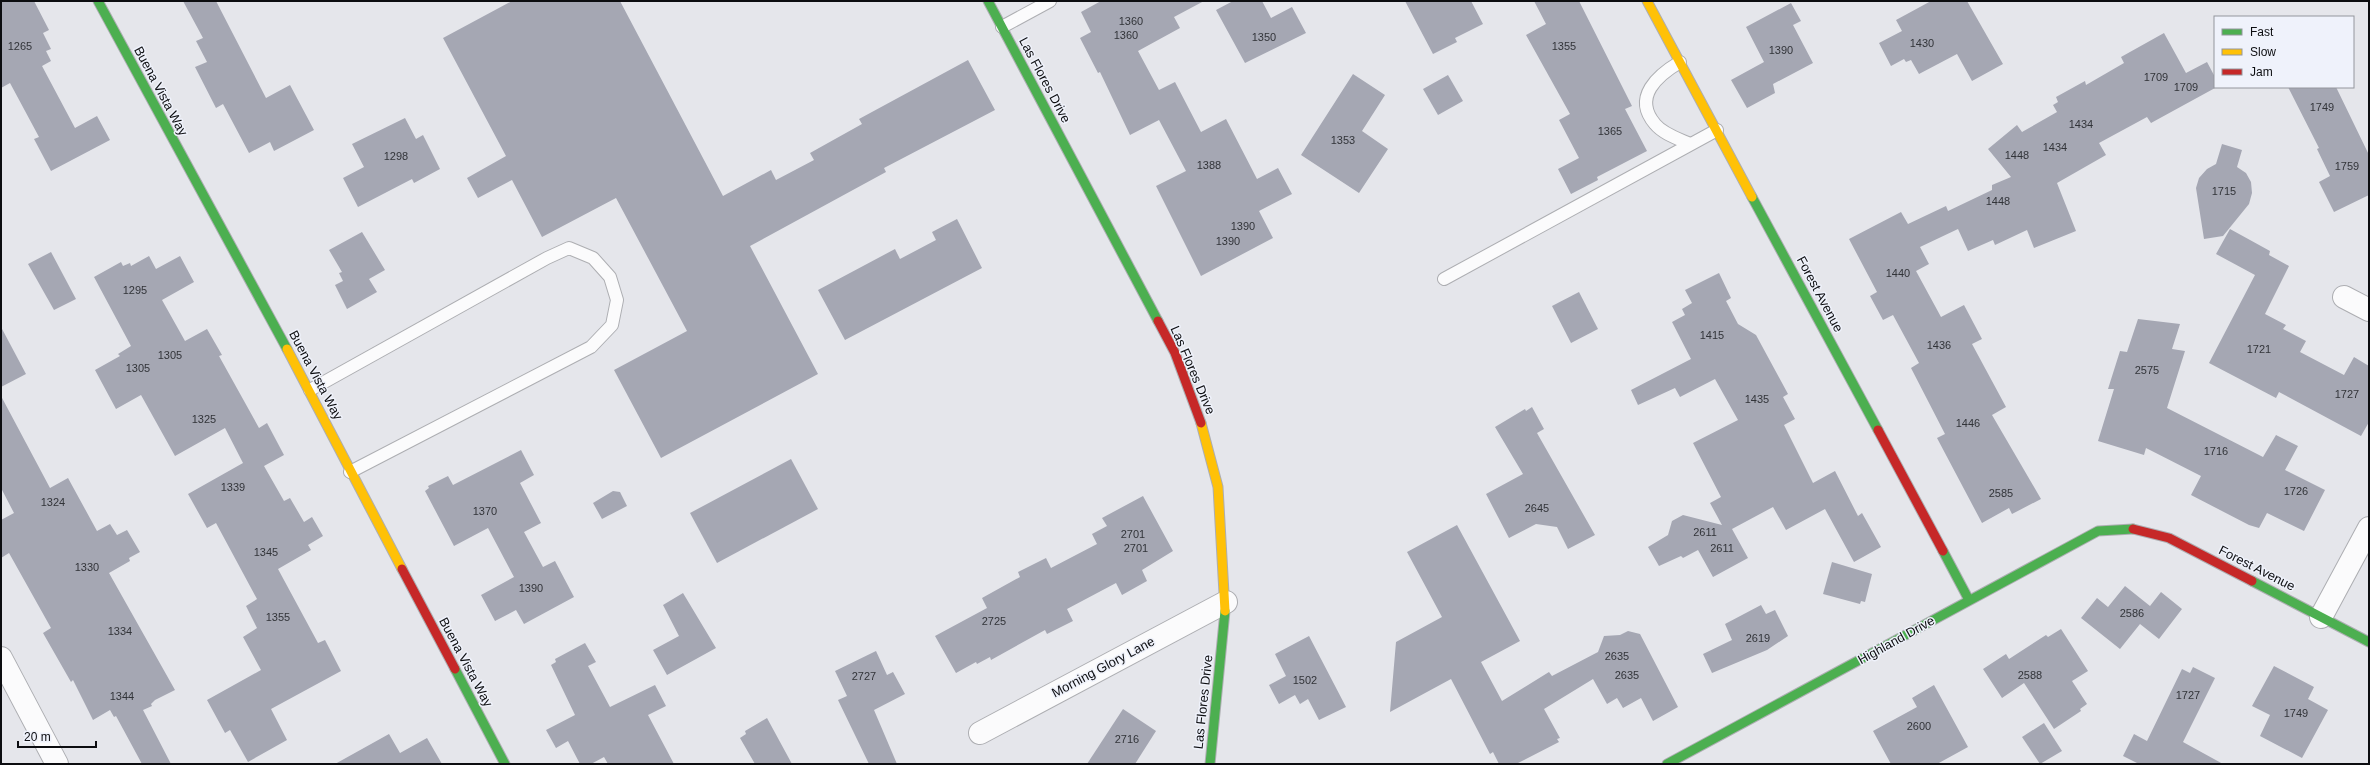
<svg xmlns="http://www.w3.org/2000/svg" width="2370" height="765" font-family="Arial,sans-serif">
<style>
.building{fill:#a5a7b3}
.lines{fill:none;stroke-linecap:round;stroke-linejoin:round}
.lane-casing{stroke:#adaeb2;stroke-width:14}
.street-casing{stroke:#adaeb2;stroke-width:24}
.fast-casing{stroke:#adaeb2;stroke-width:11}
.slow-casing{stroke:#adaeb2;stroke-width:11}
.jam-casing{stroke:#adaeb2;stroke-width:11}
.lane{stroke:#fbfbfc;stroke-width:12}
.street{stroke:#fbfbfc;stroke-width:22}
.fast{stroke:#4caf50;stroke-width:9}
.slow{stroke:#ffc107;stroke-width:9}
.jam{stroke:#c62828;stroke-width:9}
.labels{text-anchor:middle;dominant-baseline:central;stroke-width:3;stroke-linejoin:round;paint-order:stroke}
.number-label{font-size:11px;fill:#323439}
.street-label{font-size:13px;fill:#0c0d10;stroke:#eff2fb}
</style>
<rect width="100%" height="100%" fill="#e5e6eb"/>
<g class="building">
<path d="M 1,1 L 34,1 L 49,30 L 43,33 L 51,49 L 46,51 L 51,61 L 42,66 L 75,128 L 97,116 L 110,140 L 51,171 L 34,139 L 39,137 L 10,83 L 1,88 Z"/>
<path d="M 183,1 L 216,1 L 266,98 L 290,85 L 314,130 L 274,151 L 270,142 L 249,153 L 223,104 L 216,108 L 195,67 L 207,62 L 196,41 L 203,38 Z"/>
<path d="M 512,1 L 620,1 L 723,196 L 771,170 L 776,180 L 814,160 L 810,153 L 862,124 L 859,119 L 968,60 L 995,110 L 884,168 L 886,172 L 750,246 L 818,374 L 661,458 L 614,370 L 687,331 L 616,198 L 542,237 L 512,180 L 478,198 L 467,178 L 506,156 L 443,38 Z"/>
<path d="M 1101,1 L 1204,1 L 1174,17 L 1180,28 L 1138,51 L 1159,90 L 1175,82 L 1201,132 L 1226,119 L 1257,179 L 1278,168 L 1292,194 L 1259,211 L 1273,238 L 1201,276 L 1156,186 L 1186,171 L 1159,120 L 1130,135 L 1100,72 L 1098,73 L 1080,38 L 1091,32 L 1081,12 Z"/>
<path d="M 1233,1 L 1262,1 L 1271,18 L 1292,7 L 1306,33 L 1245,63 L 1216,10 Z"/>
<path d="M 1405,1 L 1471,1 L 1483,24 L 1455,38 L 1457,42 L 1433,54 Z"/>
<path d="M 1534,1 L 1579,1 L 1632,106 L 1625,109 L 1647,151 L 1597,177 L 1598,180 L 1571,194 L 1558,169 L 1579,158 L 1559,120 L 1570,114 L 1526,35 L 1546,24 Z"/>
<path d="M 1931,1 L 1967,1 L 2003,64 L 1972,81 L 1957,54 L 1919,74 L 1911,60 L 1906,62 L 1904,59 L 1891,66 L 1879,43 L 1902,31 L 1896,20 Z"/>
<path d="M 1791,3 L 1801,21 L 1793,25 L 1813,63 L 1773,84 L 1775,93 L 1747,108 L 1731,80 L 1764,62 L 1746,27 Z"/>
<path d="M 2164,33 L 2186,73 L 2207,62 L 2215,77 L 2215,88 L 2151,123 L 2147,117 L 2099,143 L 2106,155 L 2057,183 L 2076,231 L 2034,248 L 2027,230 L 1995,245 L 1993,240 L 1968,251 L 1958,229 L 1920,247 L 1929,264 L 1916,271 L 1941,317 L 1964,305 L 1982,339 L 1972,344 L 2006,407 L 1992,415 L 2041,499 L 2012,514 L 2009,508 L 1982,523 L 1937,438 L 1945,434 L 1911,368 L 1919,363 L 1893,315 L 1883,320 L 1870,296 L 1877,292 L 1849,239 L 1901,212 L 1908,224 L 1946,206 L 1948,211 L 1992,190 L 1992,185 L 2011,177 L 1988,149 L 2017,125 L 2022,132 L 2057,112 L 2053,105 L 2058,102 L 2056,97 L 2085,81 L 2086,85 L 2124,63 L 2121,57 Z"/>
<path d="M 1353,74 L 1385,95 L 1362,131 L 1388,149 L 1359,193 L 1301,155 Z"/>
<path d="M 1448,75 L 1463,101 L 1438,115 L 1423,89 Z"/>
<path d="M 2288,87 L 2336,87 L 2369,155 L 2369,195 L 2334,212 L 2319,182 L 2330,176 L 2317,149 L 2319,148 Z"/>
<path d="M 405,118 L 416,139 L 423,135 L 440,169 L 414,183 L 412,179 L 358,207 L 343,178 L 364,167 L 352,144 Z"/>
<path d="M 2222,144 L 2242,150 L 2237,167 L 2246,173 L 2251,182 L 2252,193 L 2249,204 L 2223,236 L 2204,239 L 2196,188 L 2199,178 L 2207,169 L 2216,164 Z"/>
<path d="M 957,219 L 982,268 L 845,340 L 818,290 L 895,249 L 900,259 L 936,240 L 932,232 Z"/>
<path d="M 2230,229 L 2270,251 L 2269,255 L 2289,266 L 2265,314 L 2286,325 L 2283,329 L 2306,341 L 2300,352 L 2344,375 L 2354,357 L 2369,366 L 2369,422 L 2361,436 L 2279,392 L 2276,398 L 2209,363 L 2255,275 L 2216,254 Z"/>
<path d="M 362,232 L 385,270 L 369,279 L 377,292 L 347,309 L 335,285 L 343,281 L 339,273 L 342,272 L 329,250 Z"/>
<path d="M 51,252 L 76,299 L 54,310 L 28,264 Z"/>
<path d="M 149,256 L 156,269 L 180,256 L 194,282 L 162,300 L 185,341 L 207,329 L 222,355 L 219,356 L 259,428 L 267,423 L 284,455 L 264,466 L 284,501 L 290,498 L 304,522 L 312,517 L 323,536 L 308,545 L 311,550 L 278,569 L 318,643 L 325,640 L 341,671 L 271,709 L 287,740 L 248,762 L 230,730 L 225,733 L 207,700 L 261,670 L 243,637 L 257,628 L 246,606 L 257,599 L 216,523 L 207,528 L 188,494 L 243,463 L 225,428 L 175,456 L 141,395 L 116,409 L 95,370 L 120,356 L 118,354 L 131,346 L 94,277 L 121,262 L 123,266 L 130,263 L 131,266 Z"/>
<path d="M 1719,273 L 1731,298 L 1726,301 L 1738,324 L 1756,335 L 1788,394 L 1783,397 L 1795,419 L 1784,425 L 1813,483 L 1835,471 L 1858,516 L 1862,513 L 1881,547 L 1854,562 L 1825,509 L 1786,530 L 1773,507 L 1732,529 L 1748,558 L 1713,577 L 1698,550 L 1683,558 L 1681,556 L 1659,566 L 1648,547 L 1668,535 L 1672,521 L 1683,515 L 1722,525 L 1710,503 L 1721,497 L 1693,443 L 1738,420 L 1715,379 L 1680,397 L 1675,388 L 1638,405 L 1631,390 L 1691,359 L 1672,322 L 1685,315 L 1682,309 L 1692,303 L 1685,290 Z"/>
<path d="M 1579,292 L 1598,329 L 1571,343 L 1552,306 Z"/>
<path d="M 2138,319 L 2180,324 L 2172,349 L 2185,351 L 2167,408 L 2263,457 L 2276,435 L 2298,446 L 2285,470 L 2325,490 L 2304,531 L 2267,513 L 2259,528 L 2249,525 L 2191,495 L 2201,476 L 2146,448 L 2144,455 L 2098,441 L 2114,389 L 2108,389 L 2120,351 L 2127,352 Z"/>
<path d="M 1,327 L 26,374 L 1,387 Z"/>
<path d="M 1,396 L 50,488 L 68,478 L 97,531 L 110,524 L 117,535 L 127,530 L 140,552 L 129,558 L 130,561 L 109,573 L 175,690 L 155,700 L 151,704 L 152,706 L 143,710 L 171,764 L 142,764 L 116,716 L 114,717 L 110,710 L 93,720 L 73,680 L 71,682 L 43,633 L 51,628 L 9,553 L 1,558 L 1,520 L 14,513 L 1,488 Z"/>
<path d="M 1532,407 L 1544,429 L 1537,433 L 1595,535 L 1568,549 L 1557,527 L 1536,524 L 1509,538 L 1486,494 L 1523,474 L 1495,427 L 1525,409 L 1526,411 Z"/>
<path d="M 521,450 L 534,475 L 520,483 L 541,523 L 524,532 L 543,567 L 555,561 L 574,597 L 524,624 L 516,610 L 495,621 L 481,595 L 514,577 L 488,528 L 454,546 L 425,491 L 429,488 L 428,486 L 448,476 L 453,485 Z"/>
<path d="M 791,459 L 818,509 L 717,563 L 690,513 Z"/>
<path d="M 613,491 L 620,492 L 627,506 L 602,519 L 593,503 Z"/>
<path d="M 1143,496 L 1173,551 L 1142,570 L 1147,581 L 1122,595 L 1116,583 L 1067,609 L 1073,621 L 1047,634 L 1045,630 L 991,660 L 990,657 L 977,664 L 976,662 L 956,673 L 935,636 L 987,608 L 982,598 L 1020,577 L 1018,572 L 1046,558 L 1051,568 L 1097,544 L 1092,534 L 1107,526 L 1102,518 Z"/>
<path d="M 1457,525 L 1520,641 L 1481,662 L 1502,701 L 1549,672 L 1552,676 L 1598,652 L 1604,636 L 1620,635 L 1628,631 L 1640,634 L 1678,707 L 1653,721 L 1641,698 L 1623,708 L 1617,698 L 1607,704 L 1593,679 L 1544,709 L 1560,738 L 1557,739 L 1559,742 L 1516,764 L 1499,764 L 1493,752 L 1490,754 L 1451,679 L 1390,712 L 1396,642 L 1442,617 L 1407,552 Z"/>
<path d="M 1832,562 L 1872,574 L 1865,602 L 1861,601 L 1860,604 L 1823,594 Z"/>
<path d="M 2125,586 L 2150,606 L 2161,592 L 2182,609 L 2159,639 L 2140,624 L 2120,649 L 2081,618 L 2097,598 L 2108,607 Z"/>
<path d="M 683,593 L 716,648 L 667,675 L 653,650 L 679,636 L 663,605 Z"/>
<path d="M 1761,605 L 1766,614 L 1775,610 L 1788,636 L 1767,650 L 1712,673 L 1703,654 L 1732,640 L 1725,624 Z"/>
<path d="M 2061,629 L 2088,671 L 2072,681 L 2087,704 L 2080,709 L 2081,711 L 2054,729 L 2024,683 L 2002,698 L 1983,669 L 2006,654 L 2009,659 L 2046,635 L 2048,637 Z"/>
<path d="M 1309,636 L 1346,707 L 1319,720 L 1308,699 L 1300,704 L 1295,695 L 1279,704 L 1269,685 L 1286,676 L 1275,654 Z"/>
<path d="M 585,643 L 596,662 L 588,666 L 610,707 L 655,685 L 666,706 L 648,715 L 674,764 L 608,764 L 604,757 L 591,764 L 580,764 L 568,741 L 556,748 L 546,730 L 575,715 L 551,665 L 556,662 L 555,659 Z"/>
<path d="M 876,651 L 887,675 L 893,672 L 905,694 L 874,710 L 897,764 L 869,764 L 838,700 L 847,696 L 835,671 Z"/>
<path d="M 2274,666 L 2314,687 L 2308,699 L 2328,710 L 2302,758 L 2260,736 L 2270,715 L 2252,706 Z"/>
<path d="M 2193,667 L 2215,678 L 2183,742 L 2223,764 L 2139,764 L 2123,756 L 2134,734 L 2147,741 L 2182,669 L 2190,673 Z"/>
<path d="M 1934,685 L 1968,747 L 1937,764 L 1891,764 L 1873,731 L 1917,707 L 1912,698 Z"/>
<path d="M 1123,709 L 1156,731 L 1135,764 L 1087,764 Z"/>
<path d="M 767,718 L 792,764 L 755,764 L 740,738 L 746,734 L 745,731 Z"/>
<path d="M 2044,723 L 2062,751 L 2040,764 L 2022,737 Z"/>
<path d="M 389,734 L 400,753 L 427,738 L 442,764 L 335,764 Z"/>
</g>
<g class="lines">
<g class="lane-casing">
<g id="lane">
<path d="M 1002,27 L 1050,1"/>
<path d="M 1680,62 C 1658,75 1632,97 1655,124 C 1663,134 1679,139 1690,144"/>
<path d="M 1444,279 L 1717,130"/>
<path d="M 310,390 L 547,258 L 569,248 L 593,258 L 610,277 L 617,300 L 612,325 L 591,347 L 350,472"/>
</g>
</g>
<g class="street-casing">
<g id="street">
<path d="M 2344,297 L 2369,310"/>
<path d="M 2321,617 L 2369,528"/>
<path d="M 1,658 L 57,764"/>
<path d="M 980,733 L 1226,602"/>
</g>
</g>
<g class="fast-casing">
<g id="fast">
<path d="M 98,1 L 287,349"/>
<path d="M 988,1 L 1158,321"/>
<path d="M 1752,197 L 1878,430"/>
<path d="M 1943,551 L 1969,600"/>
<path d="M 2252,581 L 2369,642"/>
<path d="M 455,669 L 505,764"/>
<path d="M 1210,764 L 1225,611"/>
<path d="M 1667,764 L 2098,531 L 2133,529"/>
</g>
</g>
<g class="slow-casing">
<g id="slow">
<path d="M 1647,1 L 1752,197"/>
<path d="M 287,349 L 402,569"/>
<path d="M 1201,423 L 1218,487 L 1225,611"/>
</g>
</g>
<g class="jam-casing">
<g id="jam">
<path d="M 1158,321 L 1175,353 L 1201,423"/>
<path d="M 1878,430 L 1943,551"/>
<path d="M 2133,529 L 2169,538 L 2252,581"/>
<path d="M 402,569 L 455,669"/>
</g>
</g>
<use href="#lane" class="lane"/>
<use href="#street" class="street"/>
<use href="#fast" class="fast"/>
<use href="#slow" class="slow"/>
<use href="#jam" class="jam"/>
</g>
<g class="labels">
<g class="number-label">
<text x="1131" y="21">1360</text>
<text x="1126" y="35">1360</text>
<text x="1264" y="37">1350</text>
<text x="1922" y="43">1430</text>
<text x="20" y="46">1265</text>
<text x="1564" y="46">1355</text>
<text x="1781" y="50">1390</text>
<text x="2156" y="77">1709</text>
<text x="2186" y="87">1709</text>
<text x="2322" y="107">1749</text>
<text x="2081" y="124">1434</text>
<text x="1610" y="131">1365</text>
<text x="1343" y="140">1353</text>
<text x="2055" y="147">1434</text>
<text x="2017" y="155">1448</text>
<text x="396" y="156">1298</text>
<text x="1209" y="165">1388</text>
<text x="2347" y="166">1759</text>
<text x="2224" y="191">1715</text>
<text x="1998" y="201">1448</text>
<text x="1243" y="226">1390</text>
<text x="1228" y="241">1390</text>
<text x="1898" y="273">1440</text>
<text x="135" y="290">1295</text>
<text x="1712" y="335">1415</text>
<text x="1939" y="345">1436</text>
<text x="2259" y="349">1721</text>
<text x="170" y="355">1305</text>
<text x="138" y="368">1305</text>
<text x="2147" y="370">2575</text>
<text x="2347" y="394">1727</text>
<text x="1757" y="399">1435</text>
<text x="204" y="419">1325</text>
<text x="1968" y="423">1446</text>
<text x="2216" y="451">1716</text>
<text x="233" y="487">1339</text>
<text x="2296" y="491">1726</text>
<text x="2001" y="493">2585</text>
<text x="53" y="502">1324</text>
<text x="1537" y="508">2645</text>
<text x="485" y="511">1370</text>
<text x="1705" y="532">2611</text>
<text x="1133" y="534">2701</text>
<text x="1136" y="548">2701</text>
<text x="1722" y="548">2611</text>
<text x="266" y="552">1345</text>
<text x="87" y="567">1330</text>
<text x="531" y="588">1390</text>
<text x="2132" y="613">2586</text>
<text x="278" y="617">1355</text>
<text x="994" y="621">2725</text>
<text x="120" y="631">1334</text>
<text x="1758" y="638">2619</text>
<text x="1617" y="656">2635</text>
<text x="1627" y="675">2635</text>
<text x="2030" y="675">2588</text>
<text x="864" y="676">2727</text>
<text x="1305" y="680">1502</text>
<text x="2188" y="695">1727</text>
<text x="122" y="696">1344</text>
<text x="2296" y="713">1749</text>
<text x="1919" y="726">2600</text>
<text x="1127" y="739">2716</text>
</g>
<g class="street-label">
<text transform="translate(1045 80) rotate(62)">Las Flores Drive</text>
<text transform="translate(161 91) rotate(62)">Buena Vista Way</text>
<text transform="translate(1820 294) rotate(62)">Forest Avenue</text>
<text transform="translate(1193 370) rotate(67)">Las Flores Drive</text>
<text transform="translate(316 375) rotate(62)">Buena Vista Way</text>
<text transform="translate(2257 568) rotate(27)">Forest Avenue</text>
<text transform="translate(1896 640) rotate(-29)">Highland Drive</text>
<text transform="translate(466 662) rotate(62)">Buena Vista Way</text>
<text transform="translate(1103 667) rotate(-28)">Morning Glory Lane</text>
<text transform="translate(1203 702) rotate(-84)">Las Flores Drive</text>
</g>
</g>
<rect width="2370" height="765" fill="none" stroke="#0c0d10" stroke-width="4"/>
<rect x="2214" y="16" width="140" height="72" fill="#eff2fb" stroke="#94969d"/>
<rect x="2222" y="29" width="20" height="6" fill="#4caf50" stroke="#94969d"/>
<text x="2250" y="36" font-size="12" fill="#0c0d10">Fast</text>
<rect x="2222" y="49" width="20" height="6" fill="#ffc107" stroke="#94969d"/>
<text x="2250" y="56" font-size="12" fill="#0c0d10">Slow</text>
<rect x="2222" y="69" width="20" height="6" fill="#c62828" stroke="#94969d"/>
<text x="2250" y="76" font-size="12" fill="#0c0d10">Jam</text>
<path d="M18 741v6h78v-6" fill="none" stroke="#0c0d10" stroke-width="2"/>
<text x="24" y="741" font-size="12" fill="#0c0d10" stroke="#eff2fb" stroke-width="3" paint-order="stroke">20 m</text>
</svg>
